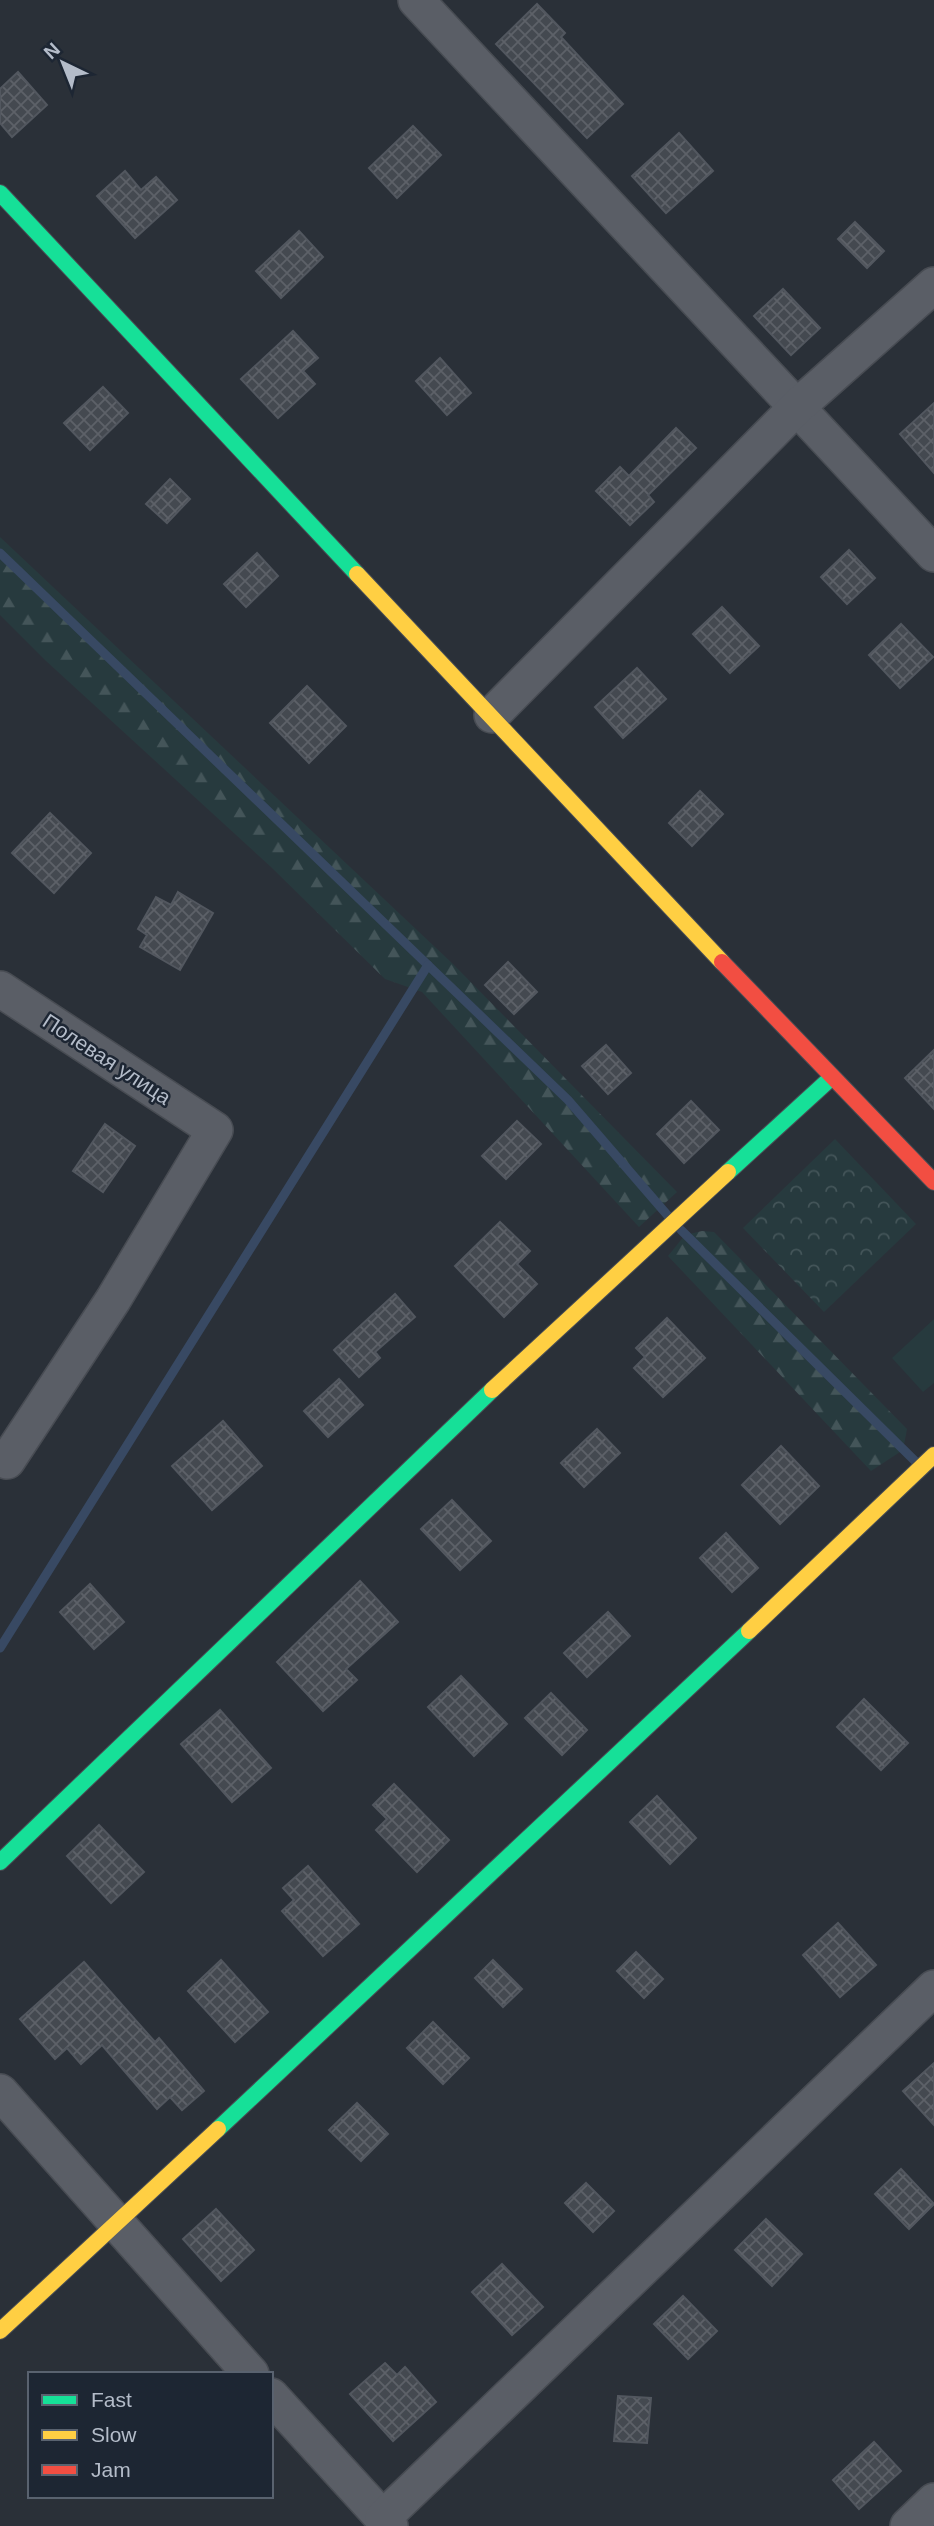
<svg xmlns="http://www.w3.org/2000/svg" width="934" height="2526" font-family="Helvetica,sans-serif">
<style>
.grass{fill:#273a3e}
.forest{fill:url(#forest-firs)}
.park{fill:url(#park-crowns)}
.lines{fill:none;stroke-linecap:round;stroke-linejoin:round}
.stream{stroke:#384963;stroke-width:9}
.building{fill:url(#building-cross-hatch);stroke:#52575f;stroke-width:2}
.street-casing{stroke:#484c53;stroke-width:38}
.fast-casing{stroke:#484c53;stroke-width:18}
.slow-casing{stroke:#484c53;stroke-width:18}
.jam-casing{stroke:#484c53;stroke-width:18}
.street{stroke:#5a5e66;stroke-width:35}
.fast{stroke:#16e098;stroke-width:16}
.slow{stroke:#ffcf43;stroke-width:16}
.jam{stroke:#f24e42;stroke-width:16}
.labels{text-anchor:middle;dominant-baseline:central;stroke-width:5;stroke-linejoin:round;paint-order:stroke}
.street-label{font-size:21px;fill:#b4bcc9;stroke:#1d2633}
</style>
<defs>
<pattern id="forest-firs" width="22" height="20" patternUnits="userSpaceOnUse" patternTransform="scale(1.75)"><rect width="22" height="20" fill="#273a3e"/><path d="M5 1l3.5 6h-7zM16 11l3.5 6h-7z" fill="#445559"/></pattern>
<pattern id="park-crowns" width="20" height="18" patternUnits="userSpaceOnUse" patternTransform="scale(1.75)"><rect width="20" height="18" fill="#273a3e"/><path d="M2 6a3 3 0 1 1 6 0M12 15a3 3 0 1 1 6 0" fill="none" stroke="#445559"/></pattern>
<pattern id="building-cross-hatch" width="8" height="8" patternUnits="userSpaceOnUse" patternTransform="scale(1.75)"><rect width="8" height="8" fill="#444950"/><path d="M0 0l8 8M0 8l8-8" fill="none" stroke="#5d6168"/></pattern>
</defs>
<rect width="100%" height="100%" fill="#2a3038"/>
<path class="grass" d="M 934,1319 L 934,1383 L 923,1392 L 892,1358 Z"/>
<g class="forest">
<path d="M 0,537 L 453,964 L 677,1192 L 639,1227 L 422,992 L 385,979 L 271,867 L 45,660 L 0,615 Z"/>
<path d="M 702,1231 L 714,1232 L 907,1429 L 903,1450 L 871,1471 L 668,1256 L 685,1235 Z"/>
</g>
<path class="park" d="M 835,1139 L 916,1224 L 824,1312 L 743,1228 Z"/>
<g class="lines">
<g class="stream">
<path d="M 0,553 L 568,1100 L 669,1217"/>
<path d="M 681,1230 L 915,1461"/>
<path d="M 0,1648 L 428,965"/>
</g>
</g>
<g class="building">
<path d="M 537,4 L 565,33 L 561,37 L 623,104 L 587,138 L 496,44 Z"/>
<path d="M 18,72 L 47,105 L 12,137 L 0,123 L 0,89 Z"/>
<path d="M 413,126 L 441,155 L 397,198 L 369,168 Z"/>
<path d="M 679,133 L 713,171 L 666,213 L 632,176 Z"/>
<path d="M 125,171 L 141,190 L 156,177 L 177,200 L 135,238 L 97,196 Z"/>
<path d="M 855,222 L 884,251 L 867,268 L 838,239 Z"/>
<path d="M 299,231 L 323,257 L 281,298 L 256,271 Z"/>
<path d="M 783,289 L 820,328 L 791,355 L 754,316 Z"/>
<path d="M 293,331 L 318,358 L 303,371 L 315,384 L 278,418 L 241,379 Z"/>
<path d="M 440,358 L 471,393 L 447,415 L 416,381 Z"/>
<path d="M 103,387 L 128,413 L 90,450 L 64,423 Z"/>
<path d="M 934,403 L 934,473 L 900,434 Z"/>
<path d="M 676,428 L 696,448 L 648,495 L 654,502 L 630,525 L 596,491 L 620,467 L 629,476 Z"/>
<path d="M 170,479 L 190,499 L 167,523 L 146,504 Z"/>
<path d="M 849,550 L 875,578 L 847,604 L 821,577 Z"/>
<path d="M 257,553 L 278,576 L 246,607 L 224,584 Z"/>
<path d="M 722,607 L 759,646 L 730,673 L 693,634 Z"/>
<path d="M 901,624 L 933,657 L 900,688 L 869,655 Z"/>
<path d="M 637,668 L 666,699 L 623,738 L 595,707 Z"/>
<path d="M 307,686 L 346,726 L 309,763 L 270,723 Z"/>
<path d="M 700,791 L 723,814 L 692,846 L 669,823 Z"/>
<path d="M 50,813 L 91,853 L 54,893 L 12,853 Z"/>
<path d="M 178,892 L 213,913 L 180,970 L 140,947 L 147,935 L 138,929 L 156,897 L 171,905 Z"/>
<path d="M 508,962 L 537,992 L 514,1014 L 485,985 Z"/>
<path d="M 606,1045 L 631,1073 L 608,1094 L 582,1066 Z"/>
<path d="M 934,1050 L 934,1109 L 905,1078 Z"/>
<path d="M 691,1101 L 719,1130 L 684,1163 L 657,1134 Z"/>
<path d="M 517,1121 L 541,1144 L 506,1179 L 482,1156 Z"/>
<path d="M 105,1124 L 135,1146 L 103,1192 L 73,1171 Z"/>
<path d="M 500,1222 L 530,1251 L 517,1264 L 537,1284 L 504,1317 L 455,1266 Z"/>
<path d="M 395,1294 L 415,1317 L 375,1352 L 380,1358 L 359,1377 L 334,1350 Z"/>
<path d="M 667,1318 L 705,1358 L 663,1397 L 634,1368 L 645,1357 L 636,1348 Z"/>
<path d="M 339,1379 L 363,1405 L 328,1437 L 304,1411 Z"/>
<path d="M 223,1421 L 262,1466 L 212,1510 L 172,1466 Z"/>
<path d="M 597,1429 L 620,1453 L 584,1487 L 561,1463 Z"/>
<path d="M 781,1446 L 819,1486 L 780,1524 L 742,1485 Z"/>
<path d="M 452,1500 L 491,1541 L 460,1570 L 421,1529 Z"/>
<path d="M 726,1533 L 758,1568 L 732,1592 L 700,1558 Z"/>
<path d="M 360,1581 L 398,1622 L 346,1669 L 357,1680 L 323,1711 L 277,1662 Z"/>
<path d="M 90,1584 L 124,1622 L 94,1649 L 60,1612 Z"/>
<path d="M 608,1612 L 630,1636 L 587,1677 L 564,1653 Z"/>
<path d="M 461,1676 L 507,1724 L 474,1756 L 428,1707 Z"/>
<path d="M 551,1693 L 587,1730 L 562,1755 L 525,1718 Z"/>
<path d="M 864,1699 L 908,1743 L 881,1770 L 837,1727 Z"/>
<path d="M 220,1710 L 271,1768 L 232,1802 L 181,1744 Z"/>
<path d="M 394,1784 L 449,1840 L 417,1872 L 376,1830 L 387,1819 L 373,1805 Z"/>
<path d="M 657,1796 L 696,1838 L 670,1864 L 630,1822 Z"/>
<path d="M 99,1825 L 144,1872 L 111,1903 L 67,1856 Z"/>
<path d="M 308,1866 L 359,1924 L 323,1956 L 282,1911 L 294,1900 L 283,1888 Z"/>
<path d="M 838,1923 L 876,1965 L 840,1997 L 803,1955 Z"/>
<path d="M 636,1952 L 663,1979 L 644,1998 L 617,1971 Z"/>
<path d="M 221,1960 L 268,2012 L 235,2042 L 188,1991 Z"/>
<path d="M 493,1960 L 522,1989 L 503,2007 L 475,1978 Z"/>
<path d="M 84,1962 L 155,2042 L 159,2038 L 204,2091 L 182,2110 L 170,2097 L 157,2109 L 102,2045 L 81,2064 L 67,2048 L 55,2059 L 20,2019 Z"/>
<path d="M 433,2022 L 469,2058 L 443,2084 L 407,2048 Z"/>
<path d="M 934,2063 L 934,2125 L 903,2091 Z"/>
<path d="M 357,2103 L 388,2134 L 361,2161 L 329,2130 Z"/>
<path d="M 901,2169 L 934,2204 L 909,2229 L 875,2194 Z"/>
<path d="M 586,2183 L 614,2211 L 593,2232 L 565,2203 Z"/>
<path d="M 216,2209 L 254,2250 L 221,2281 L 183,2239 Z"/>
<path d="M 766,2219 L 802,2254 L 772,2286 L 735,2250 Z"/>
<path d="M 502,2264 L 543,2307 L 512,2335 L 472,2292 Z"/>
<path d="M 683,2296 L 717,2331 L 688,2359 L 654,2324 Z"/>
<path d="M 385,2363 L 397,2375 L 405,2367 L 436,2402 L 393,2441 L 350,2394 Z"/>
<path d="M 618,2396 L 651,2398 L 647,2443 L 614,2441 Z"/>
<path d="M 874,2442 L 901,2471 L 859,2509 L 833,2480 Z"/>
</g>
<g class="lines">
<g class="street-casing">
<g id="street">
<path d="M 416,0 L 934,554"/>
<path d="M 492,715 L 798,406 L 934,285"/>
<path d="M 0,989 L 215,1130 L 113,1300 L 7,1461"/>
<path d="M 0,2092 L 251,2374"/>
<path d="M 271,2396 L 390,2526"/>
<path d="M 383,2518 L 934,1988"/>
<path d="M 908,2526 L 934,2501"/>
</g>
</g>
<g class="fast-casing">
<g id="fast">
<path d="M 0,193 L 357,574"/>
<path d="M 728,1172 L 831,1078"/>
<path d="M 0,1862 L 492,1390"/>
<path d="M 218,2129 L 749,1631"/>
</g>
</g>
<g class="slow-casing">
<g id="slow">
<path d="M 357,574 L 722,962"/>
<path d="M 492,1390 L 728,1172"/>
<path d="M 749,1631 L 934,1455"/>
<path d="M 0,2331 L 218,2129"/>
</g>
</g>
<g class="jam-casing">
<path id="jam" d="M 722,962 L 934,1182"/>
</g>
<use href="#street" class="street"/>
<use href="#fast" class="fast"/>
<use href="#slow" class="slow"/>
<use href="#jam" class="jam"/>
</g>
<g class="labels">
<g class="street-label">
<text transform="translate(107 1059) rotate(33)">Полевая улица</text>
</g>
</g>
<rect x="28" y="2372" width="245" height="126" fill="#1d2633" stroke="#59626f" stroke-width="2"/>
<rect x="42" y="2395" width="35" height="10" fill="#16e098" stroke="#59626f" stroke-width="2"/>
<text x="91" y="2407" font-size="21" fill="#b4bcc9">Fast</text>
<rect x="42" y="2430" width="35" height="10" fill="#ffcf43" stroke="#59626f" stroke-width="2"/>
<text x="91" y="2442" font-size="21" fill="#b4bcc9">Slow</text>
<rect x="42" y="2465" width="35" height="10" fill="#f24e42" stroke="#59626f" stroke-width="2"/>
<text x="91" y="2477" font-size="21" fill="#b4bcc9">Jam</text>
<g transform="translate(63 63) rotate(317)" stroke="#1d2633" stroke-width="5" paint-order="stroke">
<path d="M0-5L12 26L0 18L-12 26Z" fill="#b4bcc9"/>
<text y="-10" font-size="19" font-weight="bold" text-anchor="middle" fill="#b4bcc9">N</text>
</g>
</svg>
